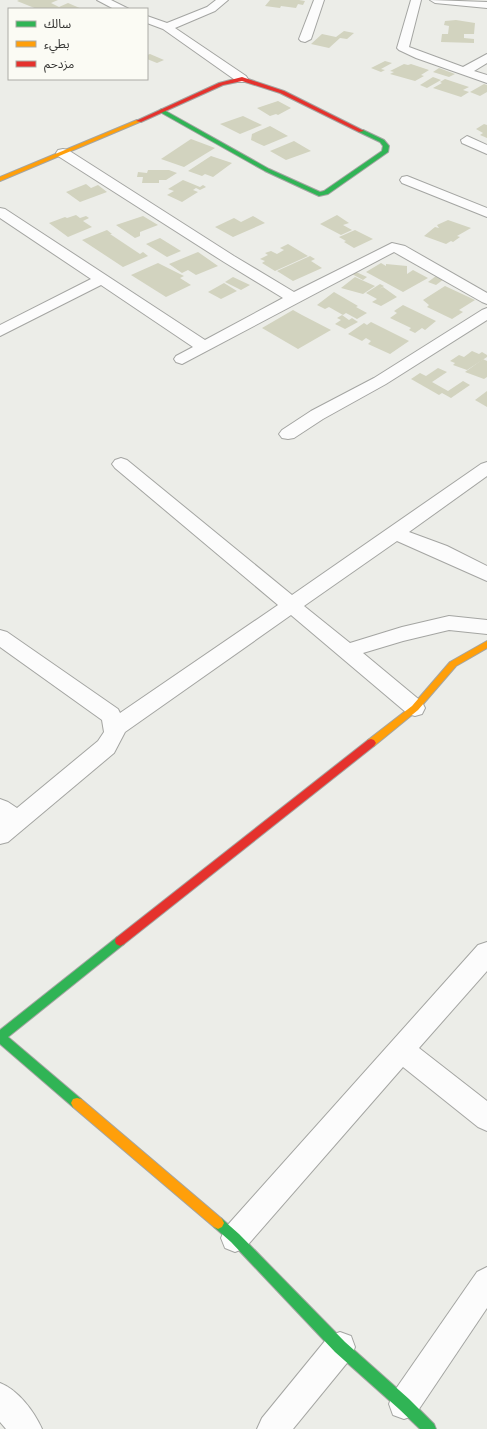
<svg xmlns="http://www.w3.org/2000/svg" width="487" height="1429" font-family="'PT Sans','Noto Sans Arabic',sans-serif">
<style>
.building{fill:#d2d3bf}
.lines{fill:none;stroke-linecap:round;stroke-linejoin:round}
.street-casing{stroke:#a4a5a2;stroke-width:2}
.fast-casing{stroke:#a4a5a2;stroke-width:2}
.slow-casing{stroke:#a4a5a2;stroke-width:2}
.jam-casing{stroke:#a4a5a2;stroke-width:2}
.street{fill:#fcfcfc;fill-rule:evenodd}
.fast{fill:#30b455;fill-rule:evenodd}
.slow{fill:#ff9f0a;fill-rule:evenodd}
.jam{fill:#e5322d;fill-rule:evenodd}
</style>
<rect width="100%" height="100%" fill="#ecede8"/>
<g class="building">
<path d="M 19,0 L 58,0 L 51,3 L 59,7 L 68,3 L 82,9 L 37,9 L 17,1 Z"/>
<path d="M 270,0 L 299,0 L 305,1 L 303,5 L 298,4 L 296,8 L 281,6 L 280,8 L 265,6 Z"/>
<path d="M 456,20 L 475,23 L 474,34 L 464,34 L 464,38 L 474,39 L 474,43 L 441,42 L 442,34 L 448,34 L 449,26 L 444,25 L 445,21 Z"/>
<path d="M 344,31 L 354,33 L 347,39 L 340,38 L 329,48 L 311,44 L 322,34 L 336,37 Z"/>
<path d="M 150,54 L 164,60 L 157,63 L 147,59 L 147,55 Z"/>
<path d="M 385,61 L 392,63 L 381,69 L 385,70 L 381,72 L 371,68 Z"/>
<path d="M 404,64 L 408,65 L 411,64 L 429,70 L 421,75 L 424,76 L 415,81 L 390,74 L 394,72 L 390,71 Z"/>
<path d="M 439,68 L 455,74 L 449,77 L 433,72 Z"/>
<path d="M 433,77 L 441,80 L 427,88 L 420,85 Z"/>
<path d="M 445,79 L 469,87 L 463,90 L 469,92 L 461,97 L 433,88 L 442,83 L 440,82 Z"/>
<path d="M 484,84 L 487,85 L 487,92 L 480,96 L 470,92 Z"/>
<path d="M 278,101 L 291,108 L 278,115 L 276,114 L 270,116 L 257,108 Z"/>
<path d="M 243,116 L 262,125 L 240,134 L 220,124 Z"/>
<path d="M 484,124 L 487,125 L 487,138 L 480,135 L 483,133 L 476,129 Z"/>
<path d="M 270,126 L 288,136 L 264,146 L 251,140 L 252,134 Z"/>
<path d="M 191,139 L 215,148 L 184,167 L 161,159 Z"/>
<path d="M 294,141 L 311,151 L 286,160 L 270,151 Z"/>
<path d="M 211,156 L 232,163 L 213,177 L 205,174 L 202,176 L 188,171 Z"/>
<path d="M 148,170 L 169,170 L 177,173 L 166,180 L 159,180 L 159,183 L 142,183 L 143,177 L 137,177 L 138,172 L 147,173 Z"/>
<path d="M 183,180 L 200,187 L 203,185 L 206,187 L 200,190 L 196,188 L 193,190 L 198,192 L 182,202 L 167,195 L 174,191 L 168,189 Z"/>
<path d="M 86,184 L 91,188 L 98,185 L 107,192 L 80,202 L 66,192 Z"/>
<path d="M 76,215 L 80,218 L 86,216 L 89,218 L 83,221 L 92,227 L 68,237 L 49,223 L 65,217 L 67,218 Z"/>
<path d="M 337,215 L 349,223 L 343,225 L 352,230 L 341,235 L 320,224 Z"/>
<path d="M 143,216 L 158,225 L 140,232 L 140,236 L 135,238 L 116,225 Z"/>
<path d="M 253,216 L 265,223 L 233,237 L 215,227 L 234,218 L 241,222 Z"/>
<path d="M 448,220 L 471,228 L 457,236 L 460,237 L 453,242 L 451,241 L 446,244 L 424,236 L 435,227 L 439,228 L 437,225 Z"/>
<path d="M 107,230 L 112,234 L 110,234 L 140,254 L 143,252 L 148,256 L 123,267 L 82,240 Z"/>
<path d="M 355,230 L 373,239 L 354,248 L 344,242 L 346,241 L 339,237 Z"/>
<path d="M 160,238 L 181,251 L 167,257 L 146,244 Z"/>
<path d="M 288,244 L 308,256 L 275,271 L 262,263 L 265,261 L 260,259 L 268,255 L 265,253 L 271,251 L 277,254 L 284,250 L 280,248 Z"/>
<path d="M 198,252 L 218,266 L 196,275 L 188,270 L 182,273 L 169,264 Z"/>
<path d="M 310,256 L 315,259 L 311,261 L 322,268 L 293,281 L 277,271 Z"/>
<path d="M 158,263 L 184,276 L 180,278 L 191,285 L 166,297 L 131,275 Z"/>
<path d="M 381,263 L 386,266 L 386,264 L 407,266 L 407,274 L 413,270 L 428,278 L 403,292 L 366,272 Z"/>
<path d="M 354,271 L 367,277 L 363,280 L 350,273 Z"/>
<path d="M 436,276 L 444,279 L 436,285 L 428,282 Z"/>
<path d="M 233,277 L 250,285 L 241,290 L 225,282 Z"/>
<path d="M 355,277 L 375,286 L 363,294 L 341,288 Z"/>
<path d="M 224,283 L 237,291 L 221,299 L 208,292 Z"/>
<path d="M 380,284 L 384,286 L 379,289 L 383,287 L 397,297 L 381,306 L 372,302 L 377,299 L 366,293 Z"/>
<path d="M 445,286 L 475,300 L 459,310 L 463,312 L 452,319 L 427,307 L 429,305 L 423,300 Z"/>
<path d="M 334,292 L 358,306 L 356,307 L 367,313 L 357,319 L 346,313 L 343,315 L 329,307 L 325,309 L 317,305 Z"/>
<path d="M 403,305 L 436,321 L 425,330 L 422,328 L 415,333 L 409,330 L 411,328 L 390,318 L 397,313 L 394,311 Z"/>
<path d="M 293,310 L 302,315 L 331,330 L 298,349 L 262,328 Z"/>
<path d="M 342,315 L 349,320 L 352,318 L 358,322 L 345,329 L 335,324 L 341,320 L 337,318 Z"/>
<path d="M 371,322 L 409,341 L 390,354 L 368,344 L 371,341 L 366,338 L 362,341 L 348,334 L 364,323 L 367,325 Z"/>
<path d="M 472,351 L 479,354 L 482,352 L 487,355 L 487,357 L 467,370 L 453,365 L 455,363 L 450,361 L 459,355 L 464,357 Z"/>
<path d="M 483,359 L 487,361 L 487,377 L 484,379 L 465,372 Z"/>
<path d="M 438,368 L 447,372 L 432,382 L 448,391 L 463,381 L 470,385 L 451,398 L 442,393 L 439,395 L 411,379 L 420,373 L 426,376 Z"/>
<path d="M 487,391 L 487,407 L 475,400 Z"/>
</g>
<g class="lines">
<g class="street-casing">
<g id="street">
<path d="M 97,0 L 111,0 L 129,9 L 114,9 Z"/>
<path d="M 216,0 L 228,0 L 215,11 L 175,28 L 246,76 L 248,79 L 246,82 L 238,82 L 163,29 L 147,23 L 147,16 L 167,23 L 207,7 Z"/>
<path d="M 314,0 L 324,0 L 311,39 L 305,42 L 301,41 L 299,39 Z"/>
<path d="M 411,0 L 421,0 L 409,47 L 463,67 L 487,54 L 487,63 L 474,71 L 487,75 L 487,83 L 416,58 L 399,50 L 397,48 Z"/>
<path d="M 430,0 L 487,2 L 487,8 L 435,3 Z"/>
<path d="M 467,136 L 487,145 L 487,154 L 462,143 L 461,140 Z"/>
<path d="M 63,149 L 68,150 L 234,256 L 294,292 L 392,243 L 405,246 L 487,293 L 487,304 L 482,302 L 394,252 L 182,364 L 176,362 L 174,359 L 176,356 L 193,347 L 101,285 L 0,336 L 0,325 L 91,279 L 0,218 L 0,208 L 5,209 L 205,340 L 283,298 L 224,262 L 58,156 L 56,153 L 58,150 Z"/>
<path d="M 407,176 L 487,208 L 487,217 L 402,183 L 400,180 L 402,177 Z"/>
<path d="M 487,308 L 487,320 L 386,384 L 323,419 L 294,438 L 288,439 L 282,438 L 279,434 L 282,430 L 311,411 L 374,378 L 482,310 Z"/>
<path d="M 121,458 L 127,460 L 292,595 L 481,464 L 487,462 L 487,476 L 409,532 L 447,546 L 487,566 L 487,581 L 397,541 L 304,606 L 350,643 L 402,627 L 449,616 L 487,620 L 487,634 L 449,630 L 403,641 L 363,653 L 422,702 L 425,708 L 422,714 L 415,716 L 408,714 L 291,615 L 125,732 L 114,753 L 8,842 L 0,844 L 0,799 L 8,802 L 17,808 L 98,741 L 104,732 L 102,720 L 0,647 L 0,630 L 7,632 L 118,709 L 120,713 L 278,605 L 115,468 L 112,464 L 115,460 Z"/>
<path d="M 487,942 L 487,971 L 419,1048 L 487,1101 L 487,1131 L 478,1127 L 403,1067 L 245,1248 L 235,1252 L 225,1248 L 221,1238 L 225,1228 L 478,945 Z"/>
<path d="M 487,1267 L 487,1308 L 415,1415 L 404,1419 L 393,1415 L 389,1404 L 393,1393 L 477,1272 Z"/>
<path d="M 340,1332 L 351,1336 L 355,1347 L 351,1358 L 293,1429 L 257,1429 L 262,1418 L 329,1336 Z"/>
<path d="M 0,1383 C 18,1390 34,1411 42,1429 L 6,1429 L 0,1422 Z"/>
</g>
</g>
<g class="fast-casing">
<g id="fast">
<path d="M 162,109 L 269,169 L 320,192 L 324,191 L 382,151 L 383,146 L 380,142 L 359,132 L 359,130 L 363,130 L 384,140 L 389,146 L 388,152 L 328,194 L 319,196 L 265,171 L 160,112 L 160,110 Z"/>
<path d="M 120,936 L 124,938 L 125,941 L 124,944 L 8,1037 L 81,1099 L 83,1103 L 81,1107 L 77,1108 L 73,1107 L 0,1044 L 0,1030 L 116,938 Z"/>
<path d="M 218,1217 L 222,1219 L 239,1234 L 345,1342 L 409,1399 L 434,1424 L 436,1429 L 420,1429 L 399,1409 L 335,1352 L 231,1242 L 214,1227 L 212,1223 L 214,1219 Z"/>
</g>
</g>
<g class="slow-casing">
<g id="slow">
<path d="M 137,120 L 142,121 L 0,181 L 0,177 Z"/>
<path d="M 487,641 L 487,648 L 456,666 L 418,710 L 374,746 L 368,746 L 366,743 L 368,740 L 412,706 L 450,662 Z"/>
<path d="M 77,1098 L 81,1099 L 222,1219 L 224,1223 L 222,1227 L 218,1229 L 214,1227 L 73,1107 L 71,1103 L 73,1099 Z"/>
</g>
</g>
<g class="jam-casing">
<g id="jam">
<path d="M 242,77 L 284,91 L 364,131 L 359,132 L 280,93 L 242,81 L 223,85 L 141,122 L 136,121 L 219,83 Z"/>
<path d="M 371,739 L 374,740 L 376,743 L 374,746 L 124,944 L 120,946 L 116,944 L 115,941 L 116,938 L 368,740 Z"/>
</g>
</g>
<use href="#street" class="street"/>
<use href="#fast" class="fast"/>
<use href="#slow" class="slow"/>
<use href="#jam" class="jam"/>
</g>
<rect x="8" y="8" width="140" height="72" fill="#fbfbf4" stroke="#ababa6"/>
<rect x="16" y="21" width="20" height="6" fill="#30b455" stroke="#ababa6"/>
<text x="44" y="28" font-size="12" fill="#323230">سالك</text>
<rect x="16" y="41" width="20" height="6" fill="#ff9f0a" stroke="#ababa6"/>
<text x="44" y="48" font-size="12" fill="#323230">بطيء</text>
<rect x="16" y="61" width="20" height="6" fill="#e5322d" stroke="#ababa6"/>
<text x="44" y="68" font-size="12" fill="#323230">مزدحم</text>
</svg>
